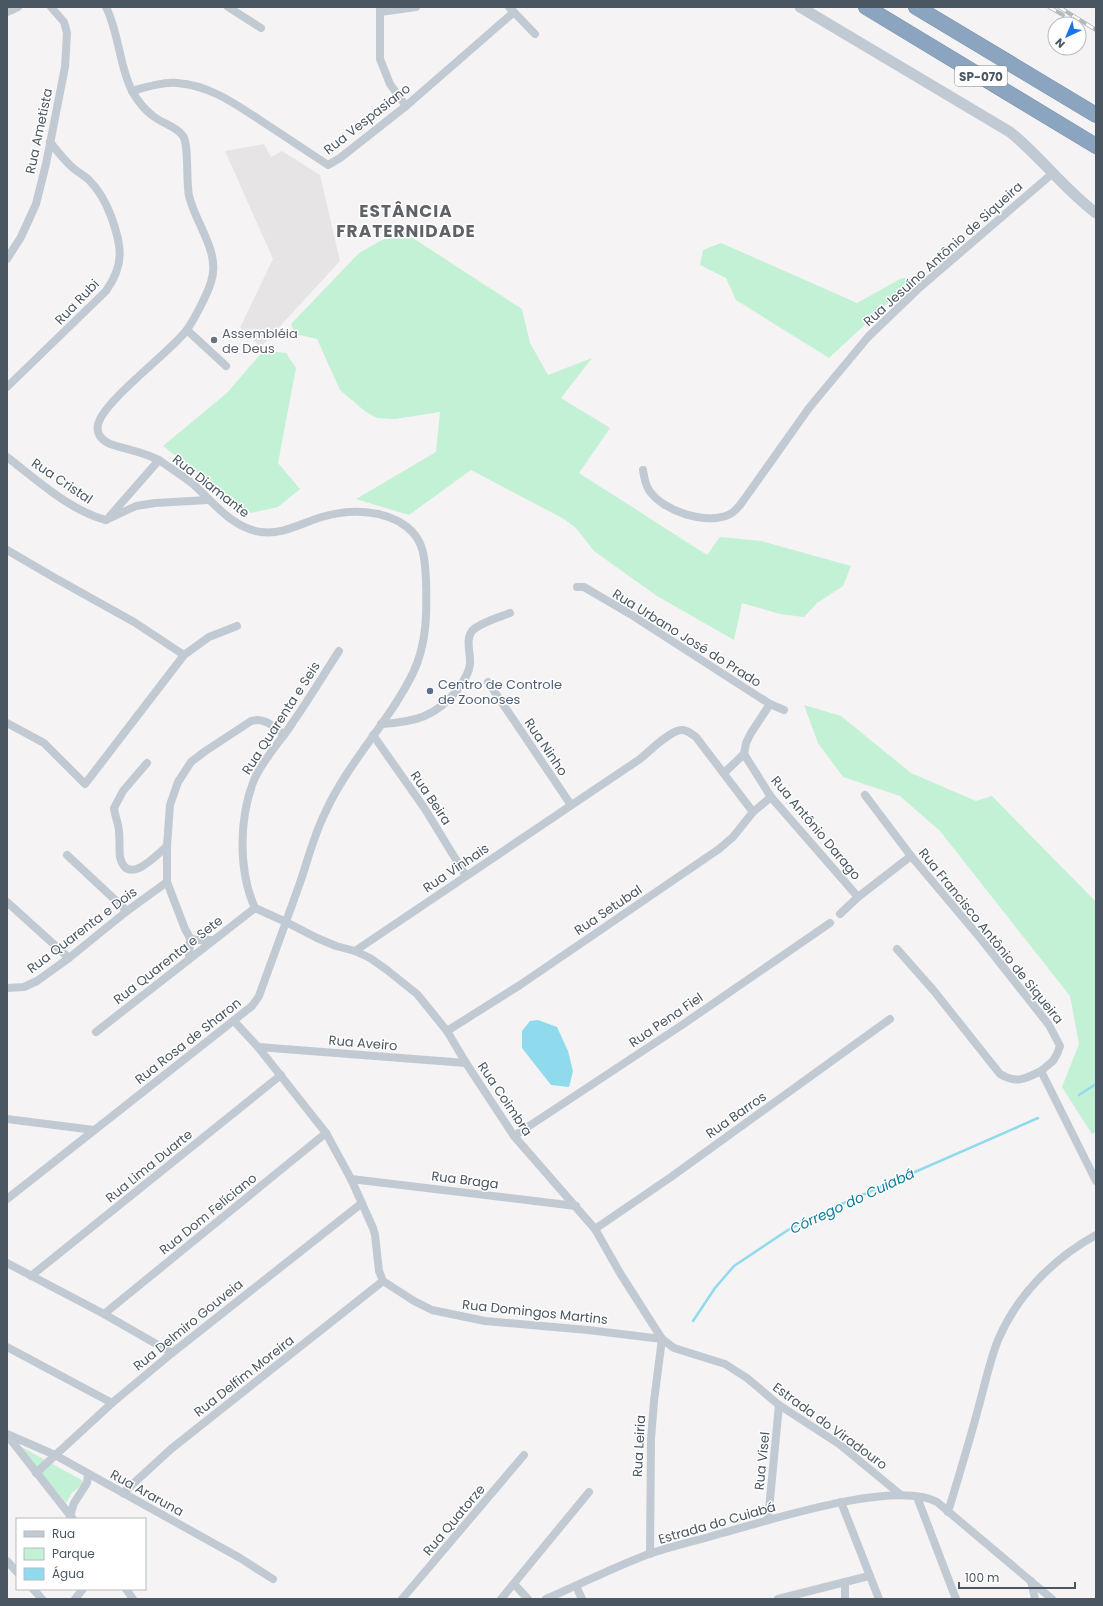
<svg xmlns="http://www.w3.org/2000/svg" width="1103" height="1606" font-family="Poppins,sans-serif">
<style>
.education{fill:#e6e4e5}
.green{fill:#c3f1d5}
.water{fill:#90daee}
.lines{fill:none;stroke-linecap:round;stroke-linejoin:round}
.stream{stroke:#90daee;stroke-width:2.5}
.motorway-casing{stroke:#7690ad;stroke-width:16}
.minor{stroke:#c1cad2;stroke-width:8}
.tertiary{stroke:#c1cad2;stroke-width:11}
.motorway{stroke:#8ba5c1;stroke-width:15}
.rail-casing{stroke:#b5b8bd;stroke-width:4}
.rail{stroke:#fff;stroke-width:2.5;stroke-dasharray:8;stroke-linecap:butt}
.worship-dot{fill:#6b7280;stroke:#fff;stroke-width:1.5}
.service-dot{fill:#5c6f8a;stroke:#fff;stroke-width:1.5}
.labels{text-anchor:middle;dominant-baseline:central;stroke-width:3;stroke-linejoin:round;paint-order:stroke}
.shield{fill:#fff;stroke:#808990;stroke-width:1}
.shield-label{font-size:12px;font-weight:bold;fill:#4a5661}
.street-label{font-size:13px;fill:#4a5661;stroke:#fff}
.worship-label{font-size:13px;fill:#5b616d;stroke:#fff;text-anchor:start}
.service-label{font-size:13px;fill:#4e5e75;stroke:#fff;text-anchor:start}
.water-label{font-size:14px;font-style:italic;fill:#0c7c9b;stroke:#fff}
.district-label{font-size:17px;font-weight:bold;letter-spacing:1px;fill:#5f6368;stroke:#fff}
</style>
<rect width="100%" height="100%" fill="#f5f3f3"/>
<path class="education" d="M 264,144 L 271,157 L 282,151 L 320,175 L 340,261 L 261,347 L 240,328 L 273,259 L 225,151 Z"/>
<g class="green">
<path d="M 402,231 L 522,309 L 530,343 L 548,375 L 592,358 L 561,398 L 610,428 L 579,473 L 707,555 L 720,537 L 761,541 L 851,566 L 843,586 L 817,603 L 804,617 L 780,614 L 742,603 L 734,640 L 657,596 L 594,551 L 576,528 L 564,519 L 471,470 L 409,515 L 356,499 L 436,452 L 440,412 L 395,419 L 377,418 L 366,412 L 340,390 L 317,339 L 295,334 L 291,324 L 359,253 L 380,241 Z"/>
<path d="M 721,243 L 857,303 L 902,278 L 916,277 L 829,358 L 736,300 L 726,278 L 700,265 L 703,250 Z"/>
<path d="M 264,350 L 286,353 L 296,368 L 278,463 L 300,489 L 278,507 L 251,513 L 163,446 L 227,393 Z"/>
<path d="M 804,705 L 841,716 L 911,773 L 976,801 L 992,796 L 1096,902 L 1096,1132 L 1092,1134 L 1062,1087 L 1079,1044 L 1070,996 L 940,831 L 900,796 L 843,777 L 818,743 Z"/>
<path d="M 18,1445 L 85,1482 L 72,1493 L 66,1503 Z"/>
</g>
<path class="water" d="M 538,1020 L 557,1027 L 568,1051 L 573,1071 L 569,1087 L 551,1085 L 522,1048 L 522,1031 L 530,1021 Z"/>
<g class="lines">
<g class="stream">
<path d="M 1079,1095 L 1096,1084"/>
<path d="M 693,1321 L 715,1288 L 734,1266 L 788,1230 L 835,1207 L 1038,1118"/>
</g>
<g class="motorway-casing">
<g id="motorway">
<path d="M 866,7 L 1096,146"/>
<path d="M 916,7 L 1096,115"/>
</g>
</g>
<g class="minor">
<path d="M 228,7 L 261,28"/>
<path d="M 380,7 L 380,59 L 390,84 L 406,106"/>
<path d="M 509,7 L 535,34"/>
<path d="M 7,12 L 18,7"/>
<path d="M 380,12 L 416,7"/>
<path d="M 132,91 C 146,87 162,82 177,83 C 212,85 241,108 269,126 C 289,139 308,152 328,165 L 340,158 L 406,106 L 514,12"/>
<path d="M 7,259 L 21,237 L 36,204 L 46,164 L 65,67 L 67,33 L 64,22 L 51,7"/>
<path d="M 187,330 L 226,366"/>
<path d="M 7,387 L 106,291 C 125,264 122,246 111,216 C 106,203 100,191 89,180 C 84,175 77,172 72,167 C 64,160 57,151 50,142"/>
<path d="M 7,457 C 36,479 70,511 106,520"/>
<path d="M 643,470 C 644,477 645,484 649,490 C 662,511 708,526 730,514 C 735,512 739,506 743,501 L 809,408 L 868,337 L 918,289 L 1053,173"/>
<path d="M 110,516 L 159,460"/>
<path d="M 106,520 L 136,506 L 155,503 L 208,500"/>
<path d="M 7,550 L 55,578 L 134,622 L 184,655"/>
<path d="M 577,587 L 584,587 L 630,614 L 770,704 L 784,710"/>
<path d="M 339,651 C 324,674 309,699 293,722 C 281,741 263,759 254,780 C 239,817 238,871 255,908 L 286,922 L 317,938 L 336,946 L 355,951 L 370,958 L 387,970 L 417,994 L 447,1031 L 466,1063 L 514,1136 L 595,1229 L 620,1273 L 662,1339 L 674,1348 L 725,1364 L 747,1378 L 779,1405 L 839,1444 L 901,1495"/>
<path d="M 488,682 L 571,805"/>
<path d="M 7,723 L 44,743 L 85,784 L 184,655 L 209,637 L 237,626"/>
<path d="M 381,724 C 415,722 436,717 458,689 C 463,682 469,674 470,664 C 471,654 465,640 472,631 C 479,623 500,617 510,613"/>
<path d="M 373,735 L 425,809 L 466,876"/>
<path d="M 744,754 L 771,797 L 858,897"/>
<path d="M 147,763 L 123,791 L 114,808 C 115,817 119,824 119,832 C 120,840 119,849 120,857 C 127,887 156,856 167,846"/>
<path d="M 724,773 L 744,754 L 746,743 L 751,733 L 770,704"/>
<path d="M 865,795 L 911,856 L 981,939 L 1049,1025 L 1060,1046 L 1057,1054 L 1053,1061 L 1041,1071 L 1096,1181"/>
<path d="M 67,855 L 127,911"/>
<path d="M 7,902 L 69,958"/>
<path d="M 840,914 L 858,897 L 911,856"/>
<path d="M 190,938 L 196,940 L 213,940"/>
<path d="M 897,949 L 934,991 L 1000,1074 C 1017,1084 1025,1079 1041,1071"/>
<path d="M 355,951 L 640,759 C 649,752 670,730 682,730 C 688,730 691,734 696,737 L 753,812"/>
<path d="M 189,958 L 190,938 L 185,929 L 167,882 L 167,846 L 170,805 L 178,782 L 191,762 L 204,752 L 251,721 C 265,717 274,727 284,735"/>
<path d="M 7,988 L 24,987 L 37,981 L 69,958 L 127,911 L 167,882"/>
<path d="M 234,1021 L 258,1047 L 326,1133 L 351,1179 L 373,1228 L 375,1235 L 379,1271 L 383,1281 L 414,1301 L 432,1310 L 485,1321 L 588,1330 L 662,1339"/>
<path d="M 447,1031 L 520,985 L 719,849 L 733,837 L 753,812 L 771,797"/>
<path d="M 96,1032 L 255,908"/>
<path d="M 258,1047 L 466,1063"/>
<path d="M 7,1119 L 94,1130"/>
<path d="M 514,1136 L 682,1025 L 830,923"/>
<path d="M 351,1179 L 576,1206"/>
<path d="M 7,1199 L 252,1006 L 259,996 C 273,957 288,917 302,877 C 309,855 315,833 325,813 C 348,762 389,722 413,673 C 427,644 427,612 426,581 C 425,561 425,541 407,527 C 384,509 349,509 322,517 C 301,523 283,535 261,532 C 232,528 213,502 193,484 C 183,476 172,469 162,462 C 146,452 127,450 110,444 C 102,440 96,435 98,425 C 101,403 169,353 186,331 C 194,320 207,295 211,282 C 221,252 196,225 189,196 C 186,182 189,144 183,136 C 176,126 163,124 153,116 C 145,110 137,100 132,91 C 119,65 119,33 106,7"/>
<path d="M 595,1229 L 671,1177 L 890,1019"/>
<path d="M 7,1263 L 104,1314 L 172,1353"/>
<path d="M 31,1276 L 281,1075"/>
<path d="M 104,1314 L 326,1133"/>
<path d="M 7,1347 L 112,1403"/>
<path d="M 7,1434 L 55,1455 L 240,1558 L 273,1579"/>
<path d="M 7,1435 L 73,1519"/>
<path d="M 36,1473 L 112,1403 L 172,1353 L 362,1203"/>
<path d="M 123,1493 L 171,1449 L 383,1281"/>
<path d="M 917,1497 L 956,1599"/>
<path d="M 841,1502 L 879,1599"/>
<path d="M 948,1512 C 958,1479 968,1446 977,1413 C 984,1388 989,1363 998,1340 C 1017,1295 1054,1258 1096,1235"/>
<path d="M 70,1516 L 74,1503 L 87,1483 L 88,1475"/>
<path d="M 768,1520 L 779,1405"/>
<path d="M 650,1554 L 651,1439 L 654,1401 L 662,1339"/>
<path d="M 7,1561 L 17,1572"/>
<path d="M 1031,1581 L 1035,1599"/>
<path d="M 845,1582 L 845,1599"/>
<path d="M 514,1584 L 528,1599"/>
<path d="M 576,1586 L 582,1599"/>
<path d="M 33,1589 L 42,1599"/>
<path d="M 126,1589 L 133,1599"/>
<path d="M 75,1599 L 83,1589"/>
<path d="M 402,1599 L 524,1455"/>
<path d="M 501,1599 L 589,1492"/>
<path d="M 546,1599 C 581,1584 614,1567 649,1554 C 672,1546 696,1541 719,1534 C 767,1521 895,1479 937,1502 L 1052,1599"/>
<path d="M 778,1599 L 869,1576"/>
</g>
<path class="tertiary" d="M 800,7 L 1010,132 C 1041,157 1064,189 1096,213"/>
<use href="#motorway" class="motorway"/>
<g class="rail-casing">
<g id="rail">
<path d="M 1049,7 L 1063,15"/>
<path d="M 1059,7 L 1096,30"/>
</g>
</g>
<use href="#rail" class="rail"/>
</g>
<circle class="worship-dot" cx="214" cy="340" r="4"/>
<circle class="service-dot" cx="430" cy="691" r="4"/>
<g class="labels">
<rect class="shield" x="955" y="66" width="52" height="20" rx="3"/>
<g class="shield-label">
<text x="981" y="76">SP-070</text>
</g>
<g class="street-label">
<text transform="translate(367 119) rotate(-38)">Rua Vespasiano</text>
<text transform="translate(39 131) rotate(-78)">Rua Ametista</text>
<text transform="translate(943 254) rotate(-42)">Rua Jesuíno Antônio de Siqueira</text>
<text transform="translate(77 302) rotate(-46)">Rua Rubi</text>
<text transform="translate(62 481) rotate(34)">Rua Cristal</text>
<text transform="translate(211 486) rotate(38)">Rua Diamante</text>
<text transform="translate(687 638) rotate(32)">Rua Urbano José do Prado</text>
<text transform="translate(281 718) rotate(-57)">Rua Quarenta e Seis</text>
<text transform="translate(546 747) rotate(56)">Rua Ninho</text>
<text transform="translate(431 798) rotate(56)">Rua Beira</text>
<text transform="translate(816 828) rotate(50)">Rua Antônio Darago</text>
<text transform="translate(456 868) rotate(-34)">Rua Vinhais</text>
<text transform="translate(608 910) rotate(-34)">Rua Setubal</text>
<text transform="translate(82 930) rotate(-37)">Rua Quarenta e Dois</text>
<text transform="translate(991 936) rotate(51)">Rua Francisco Antônio de Siqueira</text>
<text transform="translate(168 960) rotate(-38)">Rua Quarenta e Sete</text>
<text transform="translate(666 1020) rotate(-34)">Rua Pena Fiel</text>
<text transform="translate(188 1041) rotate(-38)">Rua Rosa de Sharon</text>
<text transform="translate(363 1043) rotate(5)">Rua Aveiro</text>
<text transform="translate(505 1099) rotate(56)">Rua Coimbra</text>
<text transform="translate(736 1115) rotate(-35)">Rua Barros</text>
<text transform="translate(149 1166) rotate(-39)">Rua Lima Duarte</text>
<text transform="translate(465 1180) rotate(7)">Rua Braga</text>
<text transform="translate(208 1214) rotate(-39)">Rua Dom Felíciano</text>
<text transform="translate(535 1312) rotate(6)">Rua Domingos Martins</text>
<text transform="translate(188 1325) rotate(-39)">Rua Delmiro Gouveia</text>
<text transform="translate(244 1376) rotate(-38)">Rua Delfim Moreira</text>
<text transform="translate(830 1426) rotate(36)">Estrada do Viradouro</text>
<text transform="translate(639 1446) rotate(-87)">Rua Leiria</text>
<text transform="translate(762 1461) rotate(-84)">Rua Visel</text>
<text transform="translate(147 1493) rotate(29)">Rua Araruna</text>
<text transform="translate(454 1520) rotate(-50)">Rua Quatorze</text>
<text transform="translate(717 1523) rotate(-16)">Estrada do Cuiabá</text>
</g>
<g class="worship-label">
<text x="222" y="333">Assembléia<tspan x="222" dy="15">de Deus</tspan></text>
</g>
<g class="service-label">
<text x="438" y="684">Centro de Controle<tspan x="438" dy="15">de Zoonoses</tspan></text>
</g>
<g class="water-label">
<text transform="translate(852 1201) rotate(-25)">Córrego do Cuiabá</text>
</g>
<g class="district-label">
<text x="406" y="211">ESTÂNCIA<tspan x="406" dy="20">FRATERNIDADE</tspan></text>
</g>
</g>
<rect width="1103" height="1606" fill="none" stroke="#4a5661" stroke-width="16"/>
<rect x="16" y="1518" width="130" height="72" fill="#ffffff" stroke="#b7bbc0"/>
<rect x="24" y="1531" width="20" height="6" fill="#c1cad2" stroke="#b7bbc0"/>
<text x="52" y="1538" font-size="12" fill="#4a5661">Rua</text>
<rect x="24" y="1548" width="20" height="12" fill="#c3f1d5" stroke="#b7bbc0"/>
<text x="52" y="1558" font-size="12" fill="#4a5661">Parque</text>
<rect x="24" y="1568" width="20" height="12" fill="#90daee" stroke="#b7bbc0"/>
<text x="52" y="1578" font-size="12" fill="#4a5661">Água</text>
<g transform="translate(1067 36) rotate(224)"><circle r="19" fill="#ffffff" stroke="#b7bbc0"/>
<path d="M0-3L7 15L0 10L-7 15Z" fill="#1a73e8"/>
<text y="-6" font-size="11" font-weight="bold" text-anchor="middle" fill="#4a5661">N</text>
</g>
<path d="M959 1582v6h116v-6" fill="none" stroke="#4a5661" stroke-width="2"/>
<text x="965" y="1582" font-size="12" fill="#4a5661" stroke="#ffffff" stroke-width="3" paint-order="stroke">100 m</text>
</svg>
